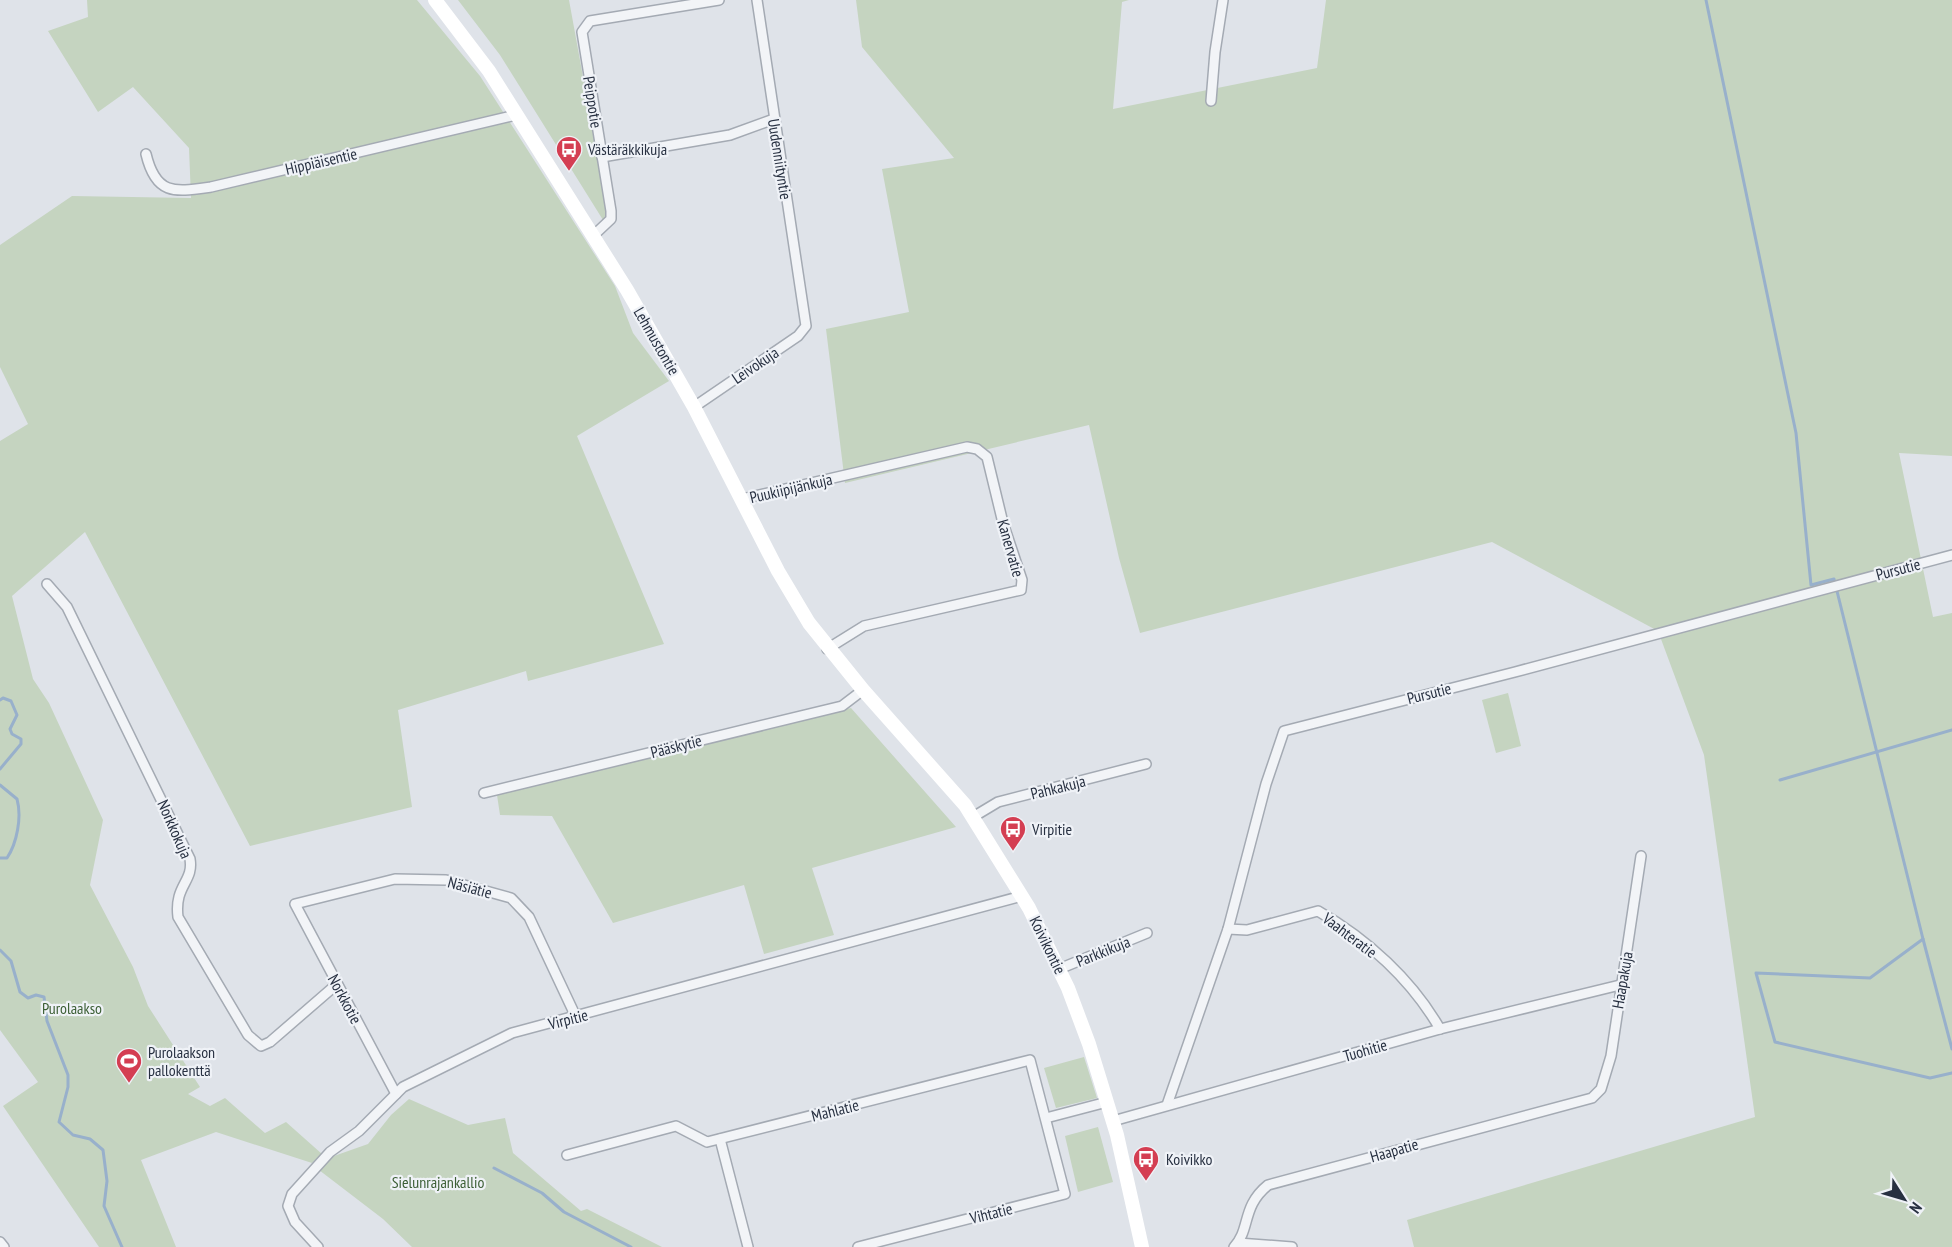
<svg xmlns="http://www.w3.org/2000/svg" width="1952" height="1247" font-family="'PT Sans Narrow',sans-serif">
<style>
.green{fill:#c5d4c0}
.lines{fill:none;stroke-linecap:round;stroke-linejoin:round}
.stream{stroke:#98b0cb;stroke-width:3}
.minor-casing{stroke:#a4aab3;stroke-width:12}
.minor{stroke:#f2f4f7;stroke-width:9}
.secondary{stroke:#fff;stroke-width:14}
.labels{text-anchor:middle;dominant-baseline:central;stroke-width:4.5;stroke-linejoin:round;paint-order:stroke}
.street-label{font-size:16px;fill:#273041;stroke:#eff2f7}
.poi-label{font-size:16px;fill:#273041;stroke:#eff2f7;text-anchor:start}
.park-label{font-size:16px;fill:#3b5e34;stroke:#eff2f7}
</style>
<rect width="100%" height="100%" fill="#dfe3e9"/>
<g class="green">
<path d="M 87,0 L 417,0 L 480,76 L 615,286 L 633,333 L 669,381 L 577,436 L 664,644 L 528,681 L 526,671 L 398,710 L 412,807 L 250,846 L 85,532 L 12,596 L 33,679 L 49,703 L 103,820 L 90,885 L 133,967 L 148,1006 L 200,1087 L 188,1094 L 210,1106 L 225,1098 L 265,1133 L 286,1122 L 322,1154 L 312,1163 L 216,1132 L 141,1160 L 176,1247 L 99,1247 L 3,1106 L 38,1082 L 0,1030 L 0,441 L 28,424 L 0,367 L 0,245 L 72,196 L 191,198 L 189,148 L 133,87 L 98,112 L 48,31 L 88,17 Z"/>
<path d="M 458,0 L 569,0 L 608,214 L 603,220 L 500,55 Z"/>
<path d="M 856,0 L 1129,0 L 1122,2 L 1113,109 L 1317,68 L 1326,0 L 1952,0 L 1952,456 L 1899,453 L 1933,617 L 1952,613 L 1952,1247 L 1414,1247 L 1407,1220 L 1755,1117 L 1704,755 L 1658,631 L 1492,542 L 1140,633 L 1119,558 L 1089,425 L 845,483 L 826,329 L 909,312 L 882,169 L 954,158 L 862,47 Z"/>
<path d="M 1508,693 L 1521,746 L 1496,753 L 1482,700 Z"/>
<path d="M 851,708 L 956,827 L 812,868 L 834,935 L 764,954 L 744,885 L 613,923 L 552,816 L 500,815 L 497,795 Z"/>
<path d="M 1084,1057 L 1097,1098 L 1056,1108 L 1044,1068 Z"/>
<path d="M 409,1099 L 468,1125 L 505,1118 L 513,1153 L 581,1211 L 587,1209 L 662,1247 L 412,1247 L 383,1219 L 319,1170 L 334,1156 L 368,1144 L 391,1115 Z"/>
<path d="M 1098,1127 L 1113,1182 L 1078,1192 L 1065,1136 Z"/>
</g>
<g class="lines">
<g class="stream">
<path d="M 1706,0 L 1796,433 L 1811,585 L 1834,579 L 1923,939 L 1870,978 L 1756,973 L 1775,1042 L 1930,1078 L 1952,1073"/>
<path d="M 0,700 L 3,698 L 11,701 L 17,715 L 10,729 L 12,734 L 21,739 L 21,744 L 0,769"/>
<path d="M 1780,780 L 1952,730"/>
<path d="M 0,785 L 17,799 C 22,817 17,843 7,858 L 0,858"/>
<path d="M 1923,939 L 1952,1049"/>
<path d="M 0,950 L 11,961 L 20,992 L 28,998 L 36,995 L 44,997 L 47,1021 L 68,1075 L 68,1087 L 59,1122 L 73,1135 L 90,1139 L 103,1150 L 107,1181 L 104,1206 L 122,1247"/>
<path d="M 494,1168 L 542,1193 L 564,1212 L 631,1247"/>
</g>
<g class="minor-casing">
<g id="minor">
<path d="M 1211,101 L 1215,52 L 1223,0"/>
<path d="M 146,154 C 156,196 175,192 211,187 L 516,115"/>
<path d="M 602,157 L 730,135 L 774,119"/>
<path d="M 594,235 L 611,219 L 611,211 L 582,32 L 590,21 L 719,0"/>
<path d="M 694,407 L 798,336 L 806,326 L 757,0"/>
<path d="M 742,499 L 967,447 L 977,449 L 987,457 L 1003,523 L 1022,580 L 1021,590 L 864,626 L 827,649"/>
<path d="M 47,584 L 67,607 L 190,859 C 194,882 174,885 178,917 L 248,1035 L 261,1046 L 270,1042 L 337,984"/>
<path d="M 484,793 L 842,706 L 863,690"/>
<path d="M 973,817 L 998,802 L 1146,764"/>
<path d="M 1228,929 L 1247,930 L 1318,911 C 1367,939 1412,980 1440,1029"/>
<path d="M 1059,969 L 1147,933"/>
<path d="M 396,1094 L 295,904 L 395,879 L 446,880 L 511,898 L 529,917 L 576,1017"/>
<path d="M 1167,1105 L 1228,929 L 1266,784 L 1284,731 L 1515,672 L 1952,555"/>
<path d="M 1046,1118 L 1107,1102"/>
<path d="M 1113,1121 L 1440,1029 L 1620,985"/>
<path d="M 720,1139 L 748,1247"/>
<path d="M 567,1155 L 676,1126 L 707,1142 L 1030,1060 L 1065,1194 L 858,1247"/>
<path d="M 0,1242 L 4,1247"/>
<path d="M 1238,1243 L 1292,1247"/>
<path d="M 318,1247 L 295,1222 L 288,1206 L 292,1194 L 330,1152 L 359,1131 L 403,1087 L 512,1033 L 1022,896"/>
<path d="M 1234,1247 C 1251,1229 1241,1207 1268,1185 L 1592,1098 L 1601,1089 L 1611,1056 L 1641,856"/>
</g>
</g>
<use href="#minor" class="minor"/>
<path class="secondary" d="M 435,0 L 489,71 L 627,290 L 694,407 L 778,571 L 809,623 L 863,690 L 965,805 L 1029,908 L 1068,988 L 1089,1044 L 1117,1135 L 1142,1247"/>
</g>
<defs>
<g id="bus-pin" transform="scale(1.35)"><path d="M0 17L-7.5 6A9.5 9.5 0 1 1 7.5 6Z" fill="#d43e52" stroke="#eff2f7"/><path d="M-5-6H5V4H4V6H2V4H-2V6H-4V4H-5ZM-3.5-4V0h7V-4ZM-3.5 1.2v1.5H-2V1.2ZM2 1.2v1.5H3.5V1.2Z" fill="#fff"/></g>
<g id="stadium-pin" transform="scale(1.35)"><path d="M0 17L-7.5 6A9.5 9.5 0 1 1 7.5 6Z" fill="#d43e52" stroke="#eff2f7"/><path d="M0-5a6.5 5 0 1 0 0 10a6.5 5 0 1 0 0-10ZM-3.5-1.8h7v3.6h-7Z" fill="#fff"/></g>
</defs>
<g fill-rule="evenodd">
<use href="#bus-pin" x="569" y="149"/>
<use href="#bus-pin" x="1013" y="829"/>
<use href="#stadium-pin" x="129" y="1061"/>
<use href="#bus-pin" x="1146" y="1159"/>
</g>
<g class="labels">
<g class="street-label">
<text transform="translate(593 102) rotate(81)">Peippotie</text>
<text transform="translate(780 159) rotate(81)">Uudenniityntie</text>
<text transform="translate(321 161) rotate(-13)">Hippiäisentie</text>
<text transform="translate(657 341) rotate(60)">Lehmustontie</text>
<text transform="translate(755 365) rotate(-34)">Leivokuja</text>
<text transform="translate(791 488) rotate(-13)">Puukiipijänkuja</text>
<text transform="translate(1011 548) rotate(74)">Kanervatie</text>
<text transform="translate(1898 569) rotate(-15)">Pursutie</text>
<text transform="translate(1429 693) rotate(-14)">Pursutie</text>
<text transform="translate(676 746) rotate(-14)">Pääskytie</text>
<text transform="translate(1058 787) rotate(-14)">Pahkakuja</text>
<text transform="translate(175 829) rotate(66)">Norkkokuja</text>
<text transform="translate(470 887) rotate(15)">Näsiätie</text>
<text transform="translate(1350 935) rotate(37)">Vaahteratie</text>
<text transform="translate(1048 945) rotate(64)">Koivikontie</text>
<text transform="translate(1103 951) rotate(-22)">Parkkikuja</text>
<text transform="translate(1622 980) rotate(-80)">Haapakuja</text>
<text transform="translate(345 999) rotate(62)">Norkkotie</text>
<text transform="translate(568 1019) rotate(-14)">Virpitie</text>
<text transform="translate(1365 1050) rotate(-16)">Tuohitie</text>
<text transform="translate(835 1110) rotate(-14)">Mahlatie</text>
<text transform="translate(1394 1150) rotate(-16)">Haapatie</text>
<text transform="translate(991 1213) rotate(-14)">Vihtatie</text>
</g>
<g class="poi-label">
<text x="588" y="149">Västäräkkikuja</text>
<text x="1032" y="829">Virpitie</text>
<text x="148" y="1052">Purolaakson<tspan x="148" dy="18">pallokenttä</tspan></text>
<text x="1166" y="1159">Koivikko</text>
</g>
<g class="park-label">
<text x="72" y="1008">Purolaakso</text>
<text x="438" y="1182">Sielunrajankallio</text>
</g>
</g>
<g transform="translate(1904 1199) rotate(127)" stroke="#eff2f7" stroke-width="4.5" paint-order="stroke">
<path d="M0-4.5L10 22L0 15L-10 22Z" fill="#273041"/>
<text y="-9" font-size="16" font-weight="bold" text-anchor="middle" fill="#273041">N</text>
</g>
</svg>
